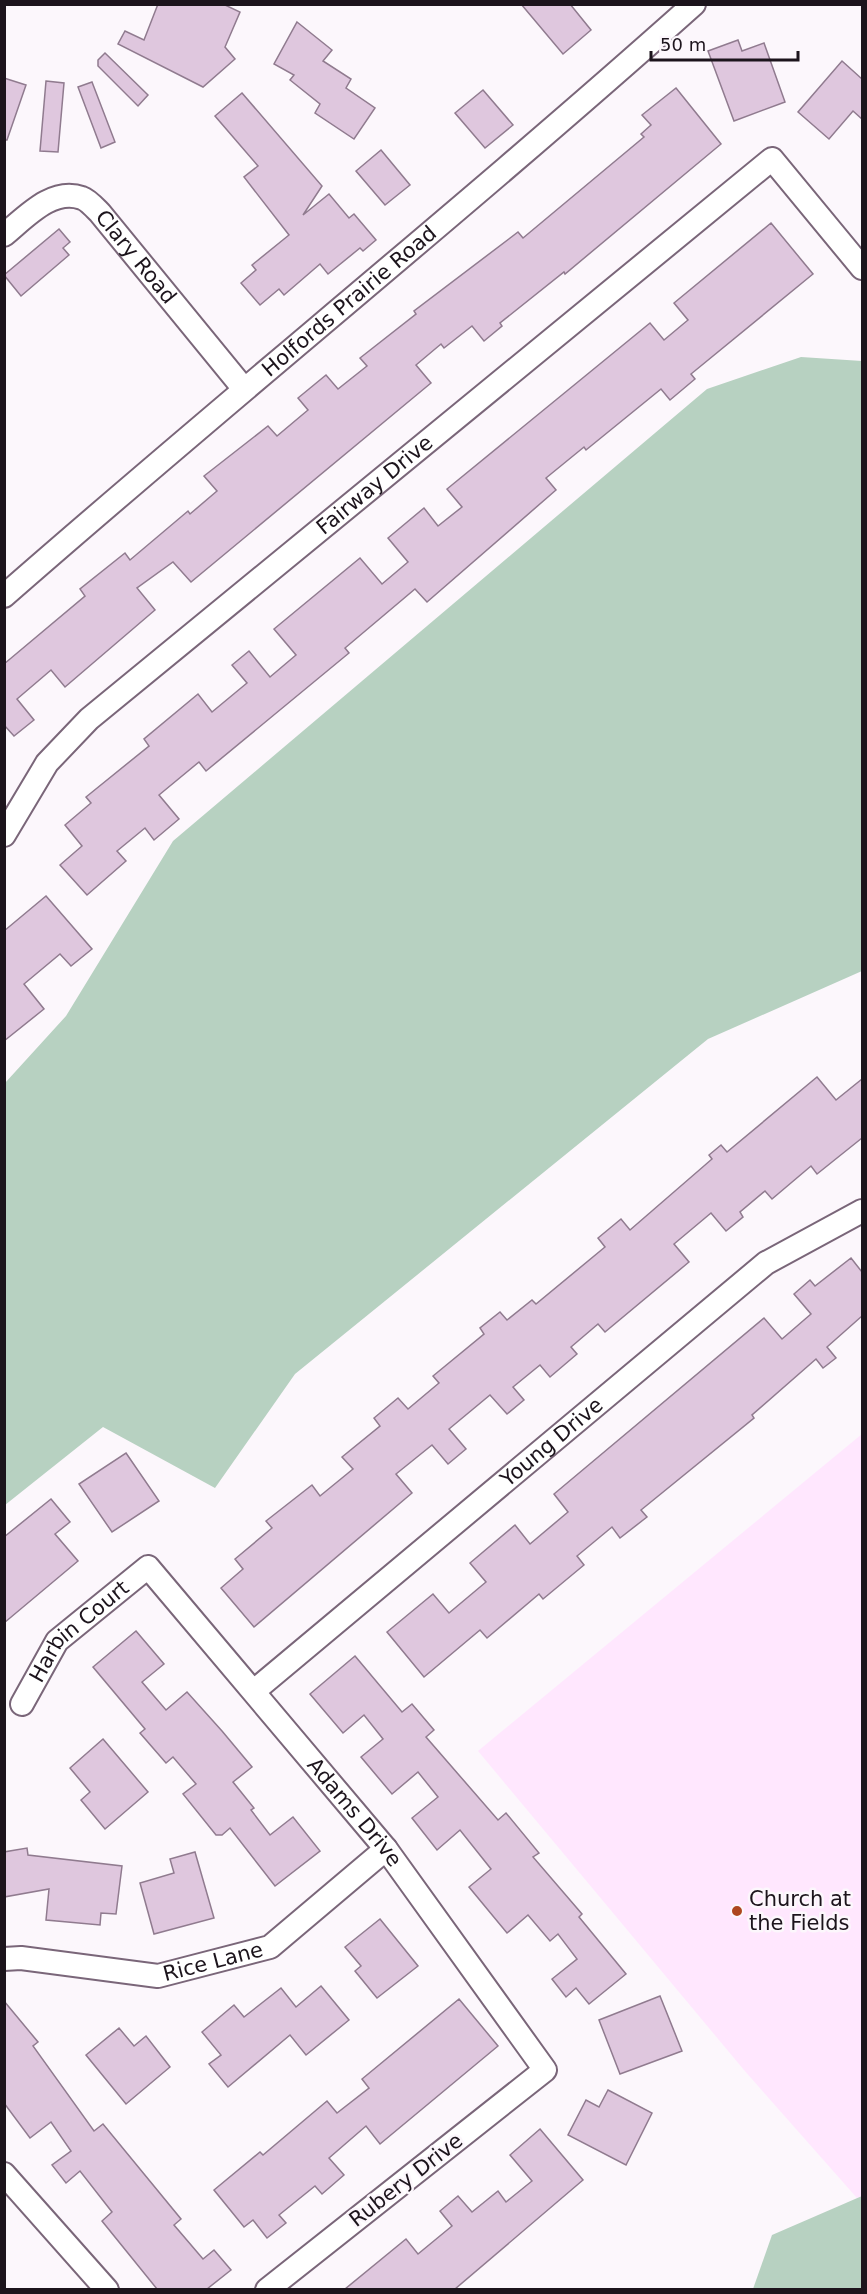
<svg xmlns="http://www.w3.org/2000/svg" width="867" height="2294" font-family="'DejaVu Sans',sans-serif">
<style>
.built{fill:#ffe7fe}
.green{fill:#b7d1c1}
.building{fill:#dfc7de;stroke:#907b8f;stroke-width:1.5}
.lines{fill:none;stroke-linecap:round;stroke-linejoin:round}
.street-casing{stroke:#7a6679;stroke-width:26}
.street{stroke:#fff;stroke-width:22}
.poi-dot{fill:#ae471f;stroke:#fcf7fc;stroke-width:2}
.labels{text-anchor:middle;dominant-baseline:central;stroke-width:5;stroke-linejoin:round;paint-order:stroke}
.street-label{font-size:21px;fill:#1c141c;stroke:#fcf7fc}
.poi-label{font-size:21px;fill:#1c141c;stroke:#fcf7fc;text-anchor:start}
</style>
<rect width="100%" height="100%" fill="#fcf7fc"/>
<path class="built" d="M 862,1434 L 862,2196 L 857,2198 L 744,2070 L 478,1751 Z"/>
<g class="green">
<path d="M 801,357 L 862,361 L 862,971 L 708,1039 L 295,1374 L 215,1488 L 103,1427 L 5,1505 L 5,1083 L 66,1016 L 173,841 L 707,389 Z"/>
<path d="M 862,2196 L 862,2289 L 753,2289 L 772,2235 Z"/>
</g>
<g class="building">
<path d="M 158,4 L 223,4 L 240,12 L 225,47 L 235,59 L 203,87 L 118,44 L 125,31 L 144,40 Z"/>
<path d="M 521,4 L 570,4 L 591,30 L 563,54 Z"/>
<path d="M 297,22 L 332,50 L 323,61 L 351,79 L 346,88 L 375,108 L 354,139 L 315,113 L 320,104 L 290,80 L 294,75 L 274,64 Z"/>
<path d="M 738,40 L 742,51 L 764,43 L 785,102 L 734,121 L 708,51 Z"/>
<path d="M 105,53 L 148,95 L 138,106 L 98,66 L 98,60 Z"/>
<path d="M 842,61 L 862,79 L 862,119 L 853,111 L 829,139 L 798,112 Z"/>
<path d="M 4,78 L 26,85 L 7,140 L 4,140 Z"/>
<path d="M 46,81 L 64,83 L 58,152 L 40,151 Z"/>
<path d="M 92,82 L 115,142 L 101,148 L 78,87 Z"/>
<path d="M 676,88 L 721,144 L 565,274 L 564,272 L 500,323 L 502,326 L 484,341 L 472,326 L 444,348 L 441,344 L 416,365 L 431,383 L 191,582 L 173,562 L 137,588 L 155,610 L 65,687 L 51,670 L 17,699 L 34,720 L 14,736 L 4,725 L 4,664 L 85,596 L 80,589 L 125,553 L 130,560 L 188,511 L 190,514 L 217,491 L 204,476 L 268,426 L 277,436 L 308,410 L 298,398 L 326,375 L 338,389 L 367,366 L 360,358 L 416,314 L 414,311 L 518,232 L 523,238 L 644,137 L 641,134 L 651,125 L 642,115 Z"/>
<path d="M 483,90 L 513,125 L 485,148 L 455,113 Z"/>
<path d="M 242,93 L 322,186 L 303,215 L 329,194 L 349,218 L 354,214 L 376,240 L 363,251 L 360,248 L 328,274 L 320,264 L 284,295 L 279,289 L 260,305 L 241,283 L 256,270 L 252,265 L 289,235 L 244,177 L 258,166 L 215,116 Z"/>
<path d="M 381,150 L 410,185 L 385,205 L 356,171 Z"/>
<path d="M 771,223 L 813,274 L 691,374 L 695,379 L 670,400 L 661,389 L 586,450 L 584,447 L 546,478 L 556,490 L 427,602 L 415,589 L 345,648 L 349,653 L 206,771 L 199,762 L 159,795 L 179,819 L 154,840 L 145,828 L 117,851 L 126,861 L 87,895 L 60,865 L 82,846 L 65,825 L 91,803 L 86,797 L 149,746 L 144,739 L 198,694 L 212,712 L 247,683 L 232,665 L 249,651 L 270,677 L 296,655 L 274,629 L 360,558 L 382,584 L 408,562 L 388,538 L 424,508 L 438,526 L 462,507 L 447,489 L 650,323 L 664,340 L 688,320 L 674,303 Z"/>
<path d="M 59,229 L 70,242 L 63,248 L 69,255 L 21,296 L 4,275 Z"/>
<path d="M 46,896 L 92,949 L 71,966 L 60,954 L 24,984 L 44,1009 L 4,1041 L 4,931 Z"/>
<path d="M 817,1077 L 836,1100 L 862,1079 L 862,1138 L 817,1174 L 811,1166 L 772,1199 L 765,1191 L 740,1212 L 743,1217 L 726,1231 L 711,1213 L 674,1244 L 689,1262 L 605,1332 L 598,1324 L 571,1347 L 577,1354 L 550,1377 L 540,1365 L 513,1387 L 524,1400 L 507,1414 L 490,1395 L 449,1429 L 466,1449 L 448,1464 L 432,1445 L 396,1474 L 412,1493 L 254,1627 L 221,1588 L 243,1569 L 235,1559 L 272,1528 L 266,1521 L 312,1485 L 320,1496 L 353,1469 L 342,1457 L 380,1426 L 374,1418 L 398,1398 L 408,1409 L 439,1383 L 433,1376 L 484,1334 L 480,1328 L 500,1312 L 507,1320 L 532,1300 L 536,1304 L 605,1247 L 598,1238 L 621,1219 L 630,1230 L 712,1159 L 709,1155 L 721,1145 L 727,1152 Z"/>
<path d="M 851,1258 L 862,1272 L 862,1316 L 827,1347 L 836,1358 L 823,1368 L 816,1359 L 752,1415 L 754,1418 L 641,1510 L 647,1517 L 620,1538 L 612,1527 L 577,1556 L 584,1565 L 543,1599 L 539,1594 L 487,1638 L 480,1630 L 424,1677 L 387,1632 L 433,1594 L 449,1613 L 486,1582 L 470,1563 L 515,1525 L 530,1544 L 568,1512 L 554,1494 L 764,1318 L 782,1339 L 811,1314 L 794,1294 L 810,1280 L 815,1286 Z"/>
<path d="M 126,1453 L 159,1501 L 112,1532 L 79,1484 Z"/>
<path d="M 51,1499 L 70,1522 L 55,1534 L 78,1561 L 4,1623 L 4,1537 Z"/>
<path d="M 136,1631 L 164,1664 L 142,1682 L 166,1710 L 187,1692 L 222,1731 L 252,1767 L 233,1782 L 254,1808 L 251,1810 L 270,1835 L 293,1817 L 320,1851 L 275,1886 L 230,1828 L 222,1835 L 216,1835 L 183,1794 L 196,1784 L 173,1757 L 166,1763 L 140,1733 L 145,1729 L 93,1667 Z"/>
<path d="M 355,1656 L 402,1712 L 412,1704 L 434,1730 L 426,1737 L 498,1820 L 506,1813 L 539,1853 L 533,1857 L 582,1914 L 579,1917 L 626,1974 L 589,2004 L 576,1988 L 566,1997 L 552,1979 L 577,1959 L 558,1934 L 550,1941 L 528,1915 L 507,1933 L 469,1887 L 491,1869 L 460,1830 L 437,1850 L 412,1818 L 438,1797 L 418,1772 L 392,1794 L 361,1757 L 383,1739 L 364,1715 L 343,1733 L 310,1694 Z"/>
<path d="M 103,1739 L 148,1792 L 105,1829 L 81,1800 L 90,1792 L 70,1768 Z"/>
<path d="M 27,1848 L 28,1855 L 122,1866 L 116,1914 L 101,1913 L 100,1925 L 46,1920 L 49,1889 L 4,1897 L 4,1852 Z"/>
<path d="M 195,1852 L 214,1918 L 154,1934 L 140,1883 L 174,1873 L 170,1859 Z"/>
<path d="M 380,1919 L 418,1966 L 377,1998 L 355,1971 L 361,1966 L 345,1947 Z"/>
<path d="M 321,1986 L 349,2020 L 306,2055 L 290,2035 L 228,2087 L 209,2064 L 221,2055 L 202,2032 L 234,2005 L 244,2017 L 281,1988 L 296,2007 Z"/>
<path d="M 660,1996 L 682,2051 L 620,2074 L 599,2020 Z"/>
<path d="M 459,1999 L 498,2046 L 380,2144 L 366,2126 L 329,2158 L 344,2175 L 322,2194 L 315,2186 L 279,2215 L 286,2223 L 267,2238 L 253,2220 L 244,2227 L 214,2190 L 260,2152 L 263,2155 L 327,2101 L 337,2113 L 369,2088 L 362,2079 Z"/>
<path d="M 4,2001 L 38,2042 L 33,2046 L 94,2131 L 103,2124 L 181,2219 L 174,2225 L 203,2259 L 214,2250 L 231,2270 L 207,2289 L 157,2289 L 102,2221 L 112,2212 L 80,2171 L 66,2183 L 52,2165 L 71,2151 L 51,2122 L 30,2138 L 4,2103 Z"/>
<path d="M 119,2028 L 134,2046 L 146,2036 L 170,2067 L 126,2104 L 86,2055 Z"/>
<path d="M 608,2090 L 652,2113 L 626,2165 L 568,2135 L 586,2100 L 599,2107 Z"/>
<path d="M 540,2129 L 583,2180 L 455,2289 L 345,2289 L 406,2239 L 418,2254 L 452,2226 L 440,2211 L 458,2196 L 472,2212 L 498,2191 L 506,2202 L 532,2181 L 510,2155 Z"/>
</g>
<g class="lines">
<g class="street-casing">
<g id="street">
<path id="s1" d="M 4,235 C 25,218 52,187 82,198 C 88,200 95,208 100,213 L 244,389"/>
<path id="s2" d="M 4,596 C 232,396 468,206 694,4"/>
<path id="s3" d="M 4,835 L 47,763 L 89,719 L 772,159 L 862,268"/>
<path id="s4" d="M 254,1691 L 766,1263 L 862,1211"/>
<path id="s5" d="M 22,1704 L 57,1641 L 148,1567 L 386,1849 L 545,2070 L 267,2290"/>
<path id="s6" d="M 4,1959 L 21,1958 L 158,1976 L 270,1947 L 386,1849"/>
<path d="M 4,2174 L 107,2290"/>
</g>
</g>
<use href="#street" class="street"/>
</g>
<circle class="poi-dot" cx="737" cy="1911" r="6"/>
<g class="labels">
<g class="street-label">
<text stroke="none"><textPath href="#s1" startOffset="171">Clary Road</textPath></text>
<text stroke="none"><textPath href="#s2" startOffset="454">Holfords Prairie Road</textPath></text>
<text stroke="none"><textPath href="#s3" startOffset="514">Fairway Drive</textPath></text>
<text stroke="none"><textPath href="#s4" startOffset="388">Young Drive</textPath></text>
<text stroke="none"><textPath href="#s5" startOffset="94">Harbin Court</textPath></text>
<text stroke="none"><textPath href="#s5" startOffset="510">Adams Drive</textPath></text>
<text stroke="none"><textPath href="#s6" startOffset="212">Rice Lane</textPath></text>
<text transform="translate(406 2180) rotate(-38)">Rubery Drive</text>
</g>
<g class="poi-label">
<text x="749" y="1899">Church at<tspan x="749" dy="24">the Fields</tspan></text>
</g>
</g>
<rect width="867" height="2294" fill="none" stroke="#1c141c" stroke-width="12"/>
<path d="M651 51v9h147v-9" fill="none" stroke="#1c141c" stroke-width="3"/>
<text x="660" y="51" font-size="18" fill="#1c141c" stroke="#fcf7fc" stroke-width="4.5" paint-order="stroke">50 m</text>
</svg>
